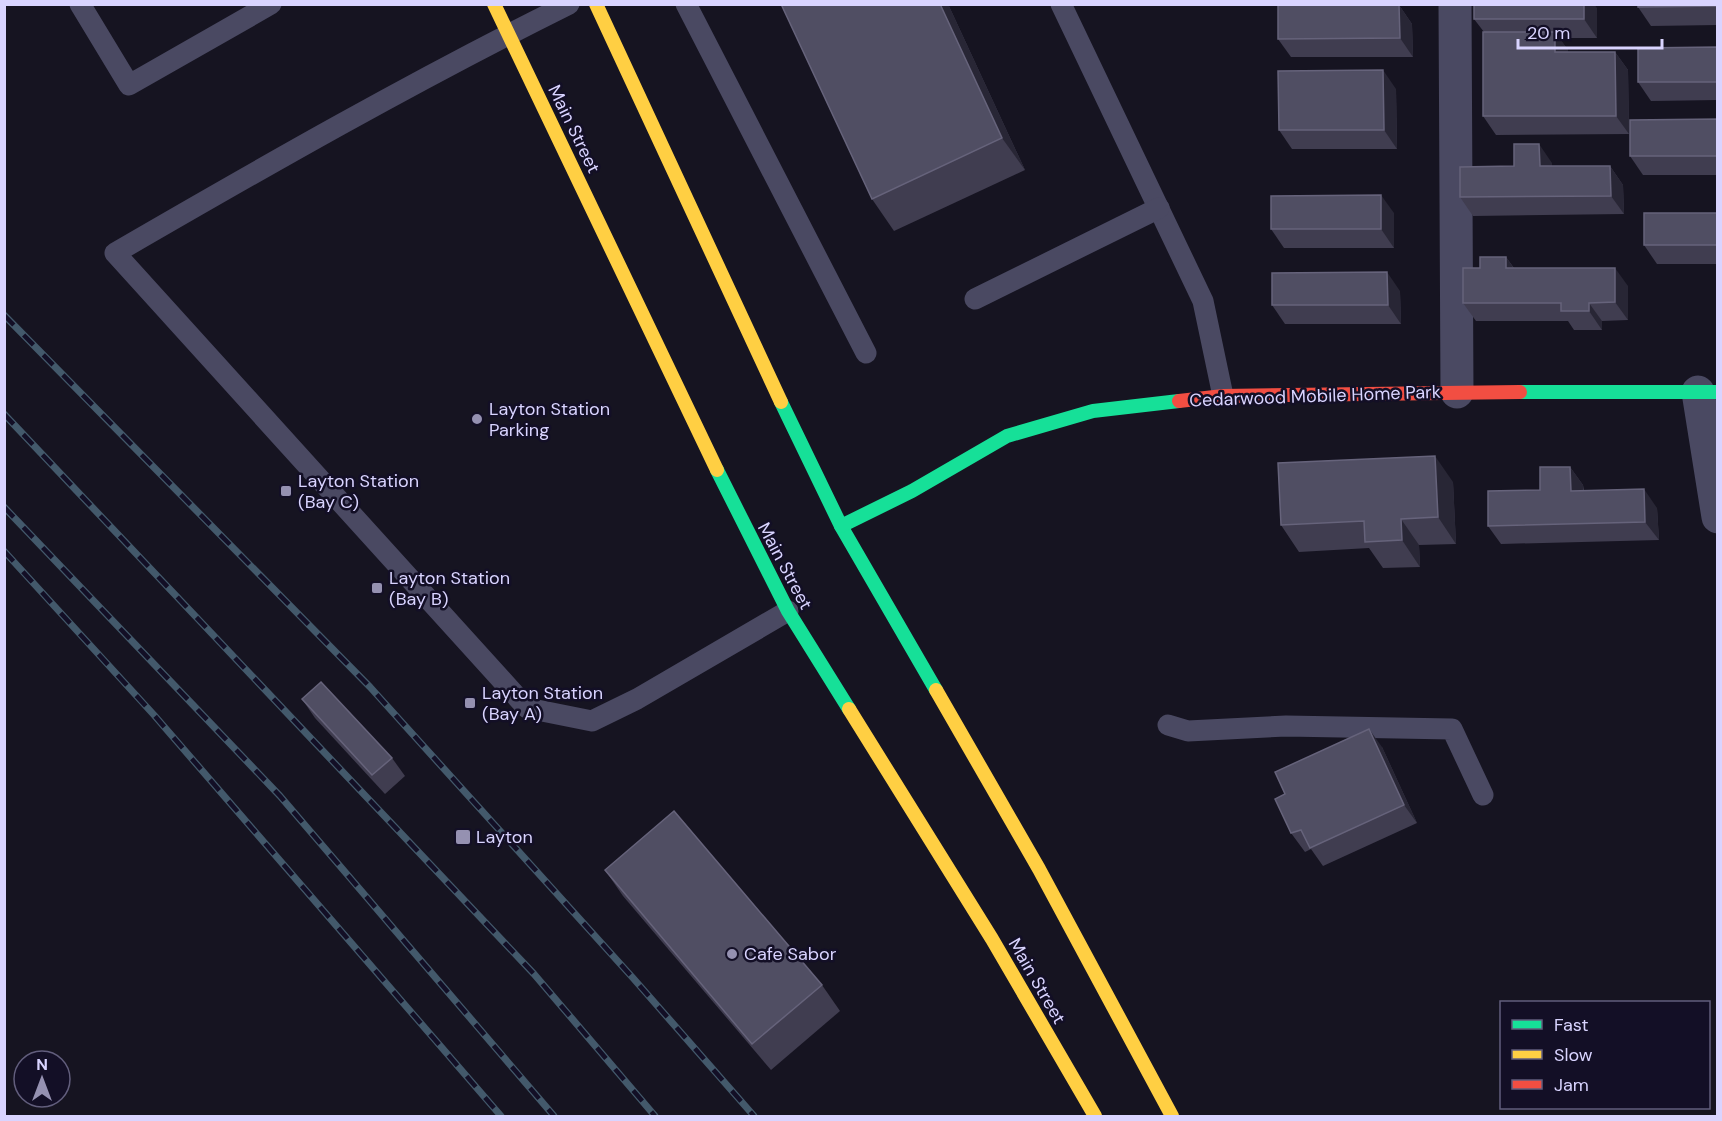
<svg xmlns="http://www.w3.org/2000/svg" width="1722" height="1121" font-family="'DM Sans',sans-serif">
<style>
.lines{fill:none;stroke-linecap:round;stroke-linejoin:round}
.lane{stroke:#4a4962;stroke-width:21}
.street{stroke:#4a4962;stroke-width:33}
.fast{stroke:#16e098;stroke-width:14}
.slow{stroke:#ffcf43;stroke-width:14}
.jam{stroke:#f24e42;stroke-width:14}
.rail-casing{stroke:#43596b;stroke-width:7}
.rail{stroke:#130f26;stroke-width:4.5;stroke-dasharray:14;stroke-linecap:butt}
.wall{fill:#403d50}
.shaded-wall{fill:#282635}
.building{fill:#504e63;stroke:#66637b;stroke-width:1.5}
.poi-dot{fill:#9591b1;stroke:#130f26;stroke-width:2}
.labels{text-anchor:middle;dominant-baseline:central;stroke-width:5;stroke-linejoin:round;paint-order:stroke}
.street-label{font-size:18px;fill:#d9d4ff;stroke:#130f26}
.poi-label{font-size:18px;fill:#d9d4ff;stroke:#130f26;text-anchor:start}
</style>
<rect width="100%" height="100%" fill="#161421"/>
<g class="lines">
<g class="lane">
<path d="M 80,4 L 129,85 L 271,4"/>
<path d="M 569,4 C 414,81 265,166 115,253 L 527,708 L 592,721 L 637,699 L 788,611"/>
<path d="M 686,4 L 866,353"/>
<path d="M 1061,4 L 1203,301 L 1223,396"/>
<path d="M 975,299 L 1159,208"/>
<path d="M 1168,725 L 1188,731 L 1286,726 L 1452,729 L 1483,795"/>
</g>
<g class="street">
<path d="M 1455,4 L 1457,392"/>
<path d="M 1698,392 L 1718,517"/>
</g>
<g class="fast">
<path d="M 1520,392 L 1718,392"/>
<path d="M 781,402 L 841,526 L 936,690"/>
<path d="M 717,470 L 788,611 L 849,709"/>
<path d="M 841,526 L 912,491 L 1007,436 L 1093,411 L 1179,401"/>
</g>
<g class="slow">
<path d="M 494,4 L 717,470"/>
<path d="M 596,4 L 781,402"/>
<path d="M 936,690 L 1039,869 L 1172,1116"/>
<path d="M 849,709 L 992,939 L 1095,1116"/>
</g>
<path class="jam" d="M 1179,401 L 1223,396 L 1520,392"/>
<g class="rail-casing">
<g id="rail">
<path d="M 4,315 L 370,687 L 633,978 L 754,1116"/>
<path d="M 4,414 L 534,974 L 655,1116"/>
<path d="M 4,507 L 280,796 L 554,1116"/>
<path d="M 4,551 L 154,715 L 501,1116"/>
</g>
</g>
<use href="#rail" class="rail"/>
</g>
<g class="wall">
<path d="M 948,4 L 1025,170 L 894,231 L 872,199 Z"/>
<path d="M 1718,4 L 1718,25 L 1651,26 L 1638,7 Z"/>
<path d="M 1399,5 L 1412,24 L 1413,57 L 1291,57 L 1278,39 Z"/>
<path d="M 1597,8 L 1597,38 L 1559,38 L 1568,50 L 1568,52 L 1615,52 L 1628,70 L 1629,134 L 1496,135 L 1483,116 L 1484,32 L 1474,19 Z"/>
<path d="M 1718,47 L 1718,100 L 1651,101 L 1638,82 Z"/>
<path d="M 1396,89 L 1397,149 L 1292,149 L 1279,130 Z"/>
<path d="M 1718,119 L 1718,175 L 1643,175 L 1630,156 Z"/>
<path d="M 1552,163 L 1552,166 L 1610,166 L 1623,185 L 1624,214 L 1473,216 L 1460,197 L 1514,166 Z"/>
<path d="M 1394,213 L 1394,248 L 1284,248 L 1271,229 Z"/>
<path d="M 1718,213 L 1718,264 L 1657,264 L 1644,245 Z"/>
<path d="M 1506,257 L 1514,268 L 1628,286 L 1628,320 L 1602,321 L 1602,330 L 1574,330 L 1568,321 L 1476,321 L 1463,303 L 1480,268 Z"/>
<path d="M 1400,291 L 1401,324 L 1285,324 L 1272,305 Z"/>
<path d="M 1570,467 L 1583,485 L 1584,490 L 1657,508 L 1659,540 L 1501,544 L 1488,526 L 1540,490 Z"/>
<path d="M 1453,482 L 1456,544 L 1419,545 L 1420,567 L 1383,568 L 1369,548 L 1299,552 L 1281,525 Z"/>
<path d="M 302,699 L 392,758 L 405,776 L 385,794 L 315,718 Z"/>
<path d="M 1382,747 L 1417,823 L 1323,866 L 1311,849 L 1305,852 L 1291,833 Z"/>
<path d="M 605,870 L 822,985 L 840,1011 L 771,1070 L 623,896 Z"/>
</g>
<g class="shaded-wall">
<path d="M 940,4 L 948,4 L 1025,170 L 1002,138 Z"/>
<path d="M 1584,4 L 1594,4 L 1597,8 L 1597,38 L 1584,19 Z"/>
<path d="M 1399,5 L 1412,24 L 1413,57 L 1400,38 Z"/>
<path d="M 1555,32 L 1568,50 L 1568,71 L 1555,52 Z"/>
<path d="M 1615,52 L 1628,70 L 1629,134 L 1616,116 Z"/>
<path d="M 1383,70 L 1396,89 L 1397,149 L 1384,130 Z"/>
<path d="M 1539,144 L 1552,163 L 1553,185 L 1540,166 Z"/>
<path d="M 1610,166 L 1623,185 L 1624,214 L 1611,196 Z"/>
<path d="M 1381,195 L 1394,213 L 1394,248 L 1381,229 Z"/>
<path d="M 1506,257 L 1519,276 L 1506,268 Z"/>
<path d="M 1615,268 L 1628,286 L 1628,320 L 1615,302 Z"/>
<path d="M 1387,272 L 1400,291 L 1401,324 L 1388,305 Z"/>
<path d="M 1589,303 L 1602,321 L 1602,330 L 1589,311 Z"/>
<path d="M 1435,456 L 1453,482 L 1456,544 L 1438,517 Z"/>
<path d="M 1570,467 L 1583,485 L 1584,509 L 1571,491 Z"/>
<path d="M 1644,489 L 1657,508 L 1659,540 L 1645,522 Z"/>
<path d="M 1401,519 L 1419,545 L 1420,567 L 1402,540 Z"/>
<path d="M 1369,729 L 1382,747 L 1417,823 L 1404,805 Z"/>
</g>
<g class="building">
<path d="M 781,4 L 940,4 L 1002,138 L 872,199 Z"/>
<rect x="1474" y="4" width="110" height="15"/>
<path d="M 1638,4 L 1718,4 L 1718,6 L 1638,7 Z"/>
<path d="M 1278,5 L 1399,5 L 1400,38 L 1278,39 Z"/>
<path d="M 1483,32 L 1555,32 L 1555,52 L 1615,52 L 1616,116 L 1483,116 Z"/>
<path d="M 1718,47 L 1718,82 L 1638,82 L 1638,48 Z"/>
<path d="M 1383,70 L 1384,130 L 1279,130 L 1278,71 Z"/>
<path d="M 1718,119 L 1718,156 L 1630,156 L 1630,120 Z"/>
<path d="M 1514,144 L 1539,144 L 1540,166 L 1610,166 L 1611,196 L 1460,197 L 1460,167 L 1514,166 Z"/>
<path d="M 1381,195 L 1381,229 L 1271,229 L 1271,196 Z"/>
<rect x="1644" y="213" width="74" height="32"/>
<path d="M 1480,257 L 1506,257 L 1506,268 L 1615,268 L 1615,302 L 1589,303 L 1589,311 L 1561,311 L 1561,303 L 1463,303 L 1463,268 L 1480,268 Z"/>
<path d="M 1387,272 L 1388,305 L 1272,305 L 1272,273 Z"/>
<path d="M 1435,456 L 1438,517 L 1401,519 L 1402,540 L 1365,542 L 1364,521 L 1281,525 L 1278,463 Z"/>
<path d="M 1540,467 L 1570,467 L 1571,491 L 1644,489 L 1645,522 L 1488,526 L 1488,491 L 1540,490 Z"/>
<path d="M 321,682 L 392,758 L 372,775 L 302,699 Z"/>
<path d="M 1369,729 L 1404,805 L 1310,848 L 1301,830 L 1291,833 L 1275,799 L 1285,794 L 1275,772 Z"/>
<path d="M 674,811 L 822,985 L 752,1044 L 605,870 Z"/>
</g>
<g class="poi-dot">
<circle cx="477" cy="419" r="6"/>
<rect x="280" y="485" width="12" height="12" rx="3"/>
<rect x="371" y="582" width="12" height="12" rx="3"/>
<rect x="464" y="697" width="12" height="12" rx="3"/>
<rect x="455" y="829" width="16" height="16" rx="3"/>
<circle cx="732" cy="954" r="6"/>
</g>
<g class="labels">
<g class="street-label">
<text transform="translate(574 129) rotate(64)">Main Street</text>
<text transform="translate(1315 396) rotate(-2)">Cedarwood Mobile Home Park</text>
<text transform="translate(785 566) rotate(62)">Main Street</text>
<text transform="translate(1037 981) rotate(60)">Main Street</text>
</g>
<g class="poi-label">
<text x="489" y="409">Layton Station<tspan x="489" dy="21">Parking</tspan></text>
<text x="298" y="481">Layton Station<tspan x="298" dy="21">(Bay C)</tspan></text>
<text x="389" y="578">Layton Station<tspan x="389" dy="21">(Bay B)</tspan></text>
<text x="482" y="693">Layton Station<tspan x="482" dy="21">(Bay A)</tspan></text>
<text x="476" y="837">Layton</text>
<text x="744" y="954">Cafe Sabor</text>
</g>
</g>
<rect width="1722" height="1121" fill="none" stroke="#d9d4ff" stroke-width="12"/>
<rect x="1500" y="1001" width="210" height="108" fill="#130f26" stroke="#625e7d" stroke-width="1.5"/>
<rect x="1512" y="1020" width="30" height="9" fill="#16e098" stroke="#625e7d" stroke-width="1.5"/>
<text x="1554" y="1031" font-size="18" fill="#d9d4ff">Fast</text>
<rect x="1512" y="1050" width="30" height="9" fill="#ffcf43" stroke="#625e7d" stroke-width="1.5"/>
<text x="1554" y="1061" font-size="18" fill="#d9d4ff">Slow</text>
<rect x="1512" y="1080" width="30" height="9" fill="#f24e42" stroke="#625e7d" stroke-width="1.5"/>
<text x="1554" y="1091" font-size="18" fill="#d9d4ff">Jam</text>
<g transform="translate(42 1079)"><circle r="28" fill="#130f26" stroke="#625e7d" stroke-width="1.5"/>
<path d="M0-4.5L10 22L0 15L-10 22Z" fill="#9591b1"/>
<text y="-9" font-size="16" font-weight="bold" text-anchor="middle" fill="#d9d4ff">N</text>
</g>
<path d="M1518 39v9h144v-9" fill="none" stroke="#d9d4ff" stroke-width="3"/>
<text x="1527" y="39" font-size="18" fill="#d9d4ff" stroke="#130f26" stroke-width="4.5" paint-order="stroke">20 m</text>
</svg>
